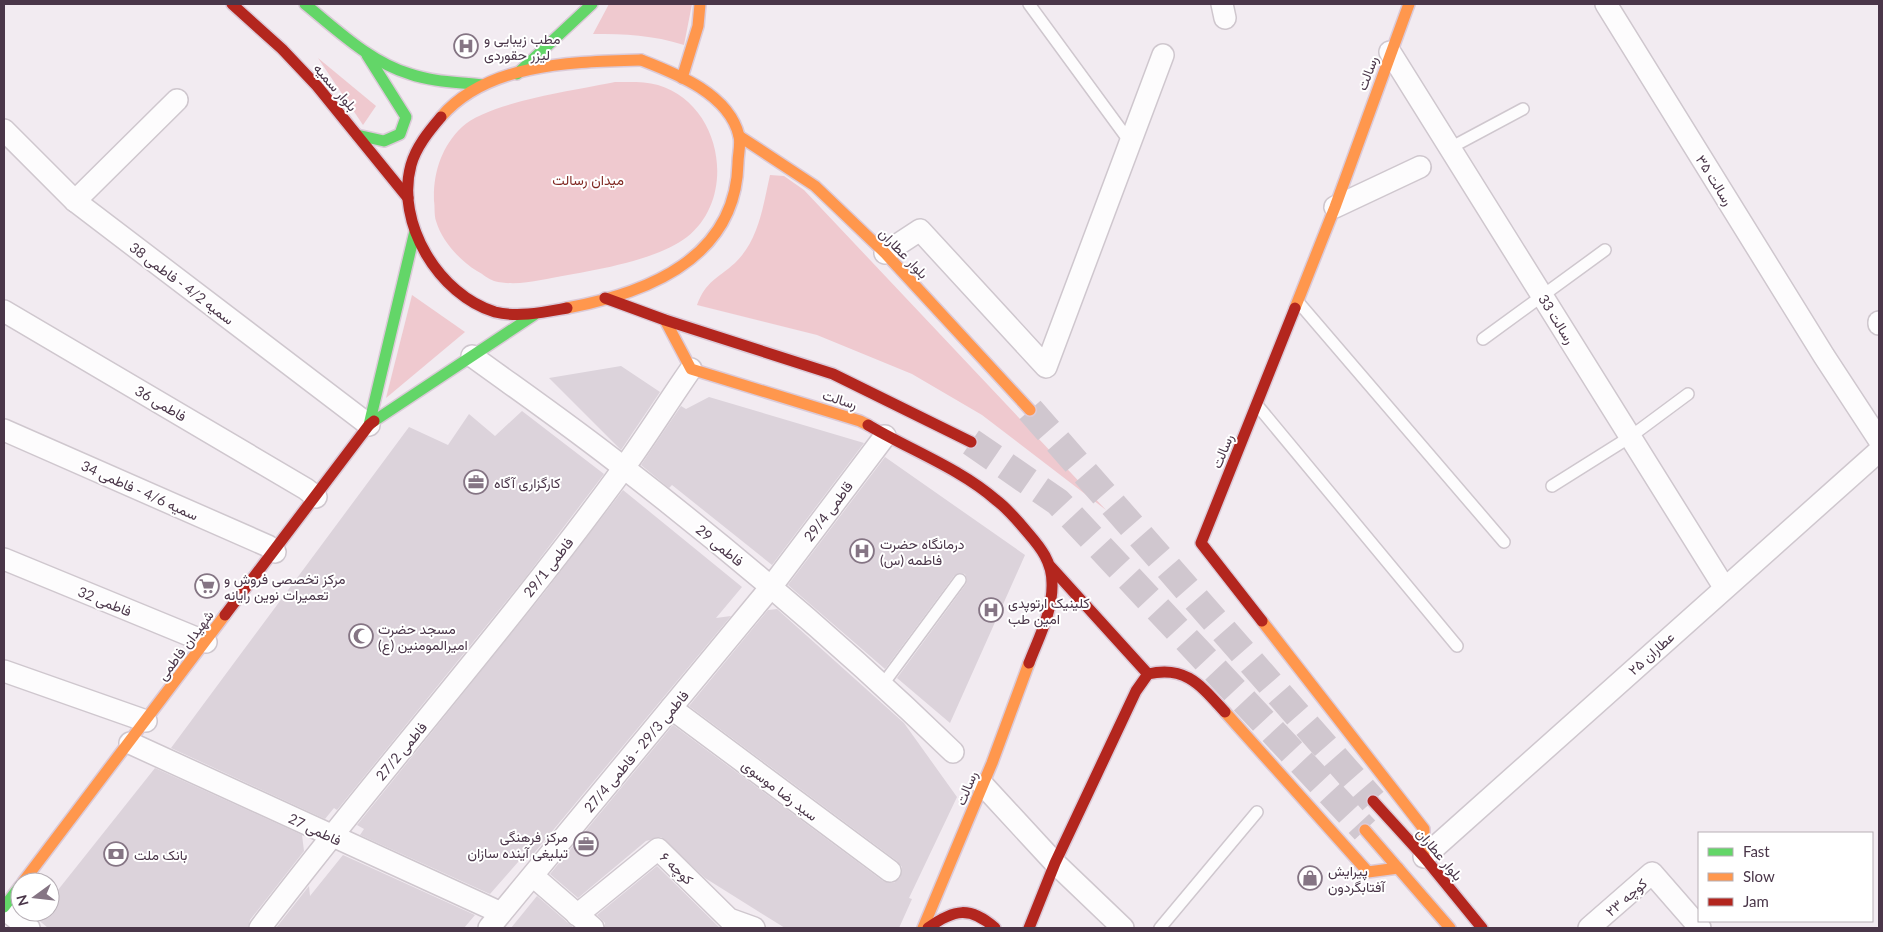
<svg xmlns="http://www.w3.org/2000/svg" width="1883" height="932" font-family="Lato,Vazirmatn,sans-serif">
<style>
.green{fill:#efc9cf}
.building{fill:#dcd3db}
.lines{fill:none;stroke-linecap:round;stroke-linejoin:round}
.primary-tunnel{stroke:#d0c7cf;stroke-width:28;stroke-dasharray:28 14;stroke-linecap:butt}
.lane-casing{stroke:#cfc7ce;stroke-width:14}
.street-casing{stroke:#cfc7ce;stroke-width:24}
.fast-casing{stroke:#dbcad8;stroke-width:14}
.slow-casing{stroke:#dbcad8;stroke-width:14}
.jam-casing{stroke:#dbcad8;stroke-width:14}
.lane{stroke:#fdfcfd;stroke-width:11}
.street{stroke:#fdfcfd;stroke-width:21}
.fast{stroke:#63d668;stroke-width:11}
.slow{stroke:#ff974d;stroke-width:11}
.jam{stroke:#b3261e;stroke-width:11}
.labels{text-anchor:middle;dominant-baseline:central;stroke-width:4;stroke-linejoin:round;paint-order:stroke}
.poi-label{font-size:14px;fill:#4a3649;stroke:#fff;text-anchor:start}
.street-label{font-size:14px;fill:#4a3649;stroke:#fff}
.park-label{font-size:14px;fill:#812923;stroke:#fff}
</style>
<rect width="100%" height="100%" fill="#f2ebf1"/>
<g class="green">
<path d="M 609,4 L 692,4 L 684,45 C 653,35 625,34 593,34 Z"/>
<path d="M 318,58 L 376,106 L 363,125 Z"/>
<path d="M 615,82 C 629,82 644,81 658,85 C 722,104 738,197 687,237 C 653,263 582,272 541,280 C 525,283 510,285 494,281 C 488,279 483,274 477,271 C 459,260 442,241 436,221 C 434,215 435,207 434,201 C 433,174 441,147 462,127 C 488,102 577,90 615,82 Z"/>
<path d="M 770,175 L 784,176 L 804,190 L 1106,510 L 982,415 L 912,374 L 817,335 L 697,305 C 706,281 717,279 735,263 C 759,240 763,206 770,175 Z"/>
<path d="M 412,295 L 465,332 L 386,398 Z"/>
</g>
<g class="building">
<path d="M 621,366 L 660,392 L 621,450 L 549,378 Z"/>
<path d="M 709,397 L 864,443 L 772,565 L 672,485 L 669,488 L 641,465 L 681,406 L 686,409 Z"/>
<path d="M 522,411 L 604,474 L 525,578 L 337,810 L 334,808 L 325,819 L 171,748 L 409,427 L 448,445 L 469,414 L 495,436 Z"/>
<path d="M 885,457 L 1025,555 L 950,723 L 897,678 L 966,584 L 967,580 L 965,574 L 960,573 L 954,576 L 885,669 L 788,585 Z"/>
<path d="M 623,490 L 742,587 L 716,618 L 731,616 L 530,858 L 525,854 L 490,894 L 360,835 L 364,829 L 357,825 L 544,593 Z"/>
<path d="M 777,609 L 904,723 L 957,797 L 909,898 L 912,899 L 899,928 L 785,928 L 705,878 L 661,837 L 646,841 L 578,898 L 550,874 L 673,725 L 883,881 L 894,883 L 900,878 L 902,867 L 897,861 L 689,706 L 768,610 Z"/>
<path d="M 155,768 L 302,835 L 304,851 L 250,920 L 248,928 L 48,928 L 36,918 L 41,912 L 50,912 L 50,900 Z"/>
<path d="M 343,855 L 475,915 L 464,928 L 276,928 L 309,886 L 310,896 Z"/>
<path d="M 657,866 L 720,928 L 721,928 L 605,928 L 605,923 L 597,915 Z"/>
<path d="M 537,896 L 568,923 L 574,928 L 511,928 Z"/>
</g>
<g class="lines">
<g class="primary-tunnel">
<path d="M 1030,410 L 1373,801"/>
<path d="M 971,442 L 1058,502 L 1365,830"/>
</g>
<g class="lane-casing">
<g id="lane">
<path d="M 1029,4 L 1130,142"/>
<path d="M 1450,148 L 1523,109"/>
<path d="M 1299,303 L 1504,542"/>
<path d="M 1483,339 L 1605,250"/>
<path d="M 1257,405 L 1457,646"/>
<path d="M 1552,486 L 1630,437 L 1688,394"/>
<path d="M 883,684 L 960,580"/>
<path d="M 1160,928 L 1257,812"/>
</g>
</g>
<g class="street-casing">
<g id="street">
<path d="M 1222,4 L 1225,18"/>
<path d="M 1606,4 L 1824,356 L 1879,440"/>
<path d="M 1390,52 L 1724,587"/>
<path d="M 4,130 L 75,201 L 369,425"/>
<path d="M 75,201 L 177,100"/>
<path d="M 1335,207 L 1420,167"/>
<path d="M 885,253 L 920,230 L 1046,367 L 1163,55"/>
<path d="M 4,311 L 306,489 L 316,497"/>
<path d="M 1879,322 L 1879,324"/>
<path d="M 472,356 C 523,393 575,429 624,468 C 739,557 849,651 953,752"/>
<path d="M 4,430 L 268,546 L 275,552"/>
<path d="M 4,559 L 206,642"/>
<path d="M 4,671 L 146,721"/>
<path d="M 671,708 L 890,871"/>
<path d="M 130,743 L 501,913"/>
<path d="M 983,785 L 1055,863 L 1123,928"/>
<path d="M 1424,857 L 1879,451"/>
<path d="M 533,876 L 593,928"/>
<path d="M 4,909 L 29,928"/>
<path d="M 577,915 L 658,849 L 729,919 L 754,928"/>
<path d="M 260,928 C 378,773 508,627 623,469 C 647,436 668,402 691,369"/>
<path d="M 489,928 L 771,587 L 885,436"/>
<path d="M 1589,928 L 1652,873 L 1700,928"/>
</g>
</g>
<g class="fast-casing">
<g id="fast">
<path d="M 305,4 C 337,30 370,62 410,74 C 433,82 458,82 482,85"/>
<path d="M 517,74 L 592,4"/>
<path d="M 357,135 L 384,141 L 400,134 L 406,117 L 367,55"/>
<path d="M 374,421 L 534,315"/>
<path d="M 369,425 L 415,231"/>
<path d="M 4,907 L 20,886"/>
</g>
</g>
<g class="slow-casing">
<g id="slow">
<path d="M 682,78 L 698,26 L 700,4"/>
<path d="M 441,117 C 488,62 575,62 641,60"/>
<path d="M 739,136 L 815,186 L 885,253 L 1030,410"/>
<path d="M 567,308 C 648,293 736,258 738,163 C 738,154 741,145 739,136 C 729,94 677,74 641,60"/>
<path d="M 1295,308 L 1335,207 L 1409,4"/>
<path d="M 665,320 L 691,369 L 860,421 L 868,425"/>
<path d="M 1262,621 L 1424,829 L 1424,857"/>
<path d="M 1225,712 L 1368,872 L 1398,868"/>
<path d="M 1365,830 L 1450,928"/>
<path d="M 23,882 L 225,615"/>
<path d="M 923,928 L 992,763 L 1029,663"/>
</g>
</g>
<g class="jam-casing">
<g id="jam">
<path d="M 232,4 L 282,49 L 317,86 L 408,198"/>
<path d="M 441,117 C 429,131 416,147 411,165 C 395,223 439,295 495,312 C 518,318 545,312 567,308"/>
<path d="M 605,298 L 665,320 L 833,374 L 971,442"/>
<path d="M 868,425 C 910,450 959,468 996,500 C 1008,509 1018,521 1028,533 C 1041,548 1052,562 1052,583 C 1053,611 1039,637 1029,663"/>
<path d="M 1050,566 L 1148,674"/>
<path d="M 225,615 L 369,425 L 374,421"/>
<path d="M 1262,621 L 1201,543 L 1295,308"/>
<path d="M 1373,801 L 1424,857 L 1482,928"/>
<path d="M 928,928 C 954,909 970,906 995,928"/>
<path d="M 1029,928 L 1055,863 L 1136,691 L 1148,674 C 1186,665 1201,686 1225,712"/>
</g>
</g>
<use href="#lane" class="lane"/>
<use href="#street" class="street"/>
<use href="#fast" class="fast"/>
<use href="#slow" class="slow"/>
<use href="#jam" class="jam"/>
</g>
<defs>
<g id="hospital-ring" transform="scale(1.25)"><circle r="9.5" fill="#fff" stroke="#857584" stroke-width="1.5"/><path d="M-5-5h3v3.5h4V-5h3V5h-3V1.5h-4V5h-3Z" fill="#857584"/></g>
<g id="office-ring" transform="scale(1.25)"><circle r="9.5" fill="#fff" stroke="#857584" stroke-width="1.5"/><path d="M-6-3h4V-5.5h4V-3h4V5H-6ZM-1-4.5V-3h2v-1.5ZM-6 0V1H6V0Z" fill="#857584"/></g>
<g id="supermarket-ring" transform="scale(1.25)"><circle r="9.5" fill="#fff" stroke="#857584" stroke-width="1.5"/><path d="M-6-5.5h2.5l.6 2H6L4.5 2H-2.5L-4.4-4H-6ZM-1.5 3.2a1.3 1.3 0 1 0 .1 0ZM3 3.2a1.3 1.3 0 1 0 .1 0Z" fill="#857584"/></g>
<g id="mosque-ring" transform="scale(1.25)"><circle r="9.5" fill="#fff" stroke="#857584" stroke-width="1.5"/><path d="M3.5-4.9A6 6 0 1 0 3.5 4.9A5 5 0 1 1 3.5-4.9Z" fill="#857584"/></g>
<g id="bank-ring" transform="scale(1.25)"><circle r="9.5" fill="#fff" stroke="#857584" stroke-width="1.5"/><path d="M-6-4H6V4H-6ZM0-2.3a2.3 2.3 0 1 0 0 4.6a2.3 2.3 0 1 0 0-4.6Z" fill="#857584"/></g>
<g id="shop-ring" transform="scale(1.25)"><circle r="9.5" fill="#fff" stroke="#857584" stroke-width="1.5"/><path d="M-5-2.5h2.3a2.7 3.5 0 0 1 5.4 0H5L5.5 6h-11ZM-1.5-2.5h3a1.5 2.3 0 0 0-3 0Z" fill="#857584"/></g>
</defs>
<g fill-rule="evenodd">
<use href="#hospital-ring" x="466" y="46"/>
<use href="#office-ring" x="476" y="482"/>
<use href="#hospital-ring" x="862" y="551"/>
<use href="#supermarket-ring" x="207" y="586"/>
<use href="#hospital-ring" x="991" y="610"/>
<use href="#mosque-ring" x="361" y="636"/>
<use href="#office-ring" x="586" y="844"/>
<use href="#bank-ring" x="116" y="854"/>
<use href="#shop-ring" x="1310" y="878"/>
</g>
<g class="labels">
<g class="poi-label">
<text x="484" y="38">مطب زیبایی و<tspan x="484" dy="16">لیزر حقوردی</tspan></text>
<text x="494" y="482">کارگزاری آگاه</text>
<text x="880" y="543">درمانگاه حضرت<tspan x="880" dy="16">فاطمه (س)</tspan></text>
<text x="224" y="578">مرکز تخصصی فروش و<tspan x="224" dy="16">تعمیرات نوین رایانه</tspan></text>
<text x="1008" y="602">کلینیک ارتوپدی<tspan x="1008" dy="16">امین طب</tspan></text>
<text x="378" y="628">مسجد حضرت<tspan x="378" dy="16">امیرالمومنین (ع)</tspan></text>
<text x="568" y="836" text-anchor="end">مرکز فرهنگی<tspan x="568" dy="16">تبلیغی آینده سازان</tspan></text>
<text x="134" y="854">بانک ملت</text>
<text x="1328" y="870">پیرایش<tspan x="1328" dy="16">آفتابگردون</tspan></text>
</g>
<g class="street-label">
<text transform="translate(1367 73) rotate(-70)">رسالت</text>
<text transform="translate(336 87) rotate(49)">بلوار سمیه</text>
<text transform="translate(1715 180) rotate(58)">رسالت ۳۵</text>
<text transform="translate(904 253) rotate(46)">بلوار عطاران</text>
<text transform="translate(182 283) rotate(37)">سمیه 4/2 - فاطمی 38</text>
<text transform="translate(1557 319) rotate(58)">رسالت 33</text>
<text transform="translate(840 399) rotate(17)">رسالت</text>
<text transform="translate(161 403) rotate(30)">فاطمی 36</text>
<text transform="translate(1222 451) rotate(-68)">رسالت</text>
<text transform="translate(140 490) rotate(24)">سمیه 4/6 - فاطمی 34</text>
<text transform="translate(828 511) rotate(-53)">قاطمی 29/4</text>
<text transform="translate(720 545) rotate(39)">فاطمی 29</text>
<text transform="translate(548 567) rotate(-52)">فاطمی 29/1</text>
<text transform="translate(105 601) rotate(22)">فاطمی 32</text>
<text transform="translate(185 645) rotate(-53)">شهیدان فاطمی</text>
<text transform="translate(1651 653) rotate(-42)">عطاران ۲۵</text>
<text transform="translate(401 751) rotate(-50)">فاطمی 27/2</text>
<text transform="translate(636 751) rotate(-50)">فاطمی 29/3 - فاطمی 27/4</text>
<text transform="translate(966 788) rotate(-68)">رسالت</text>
<text transform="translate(780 790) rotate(37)">سید رضا موسوی</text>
<text transform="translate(315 829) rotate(25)">فاطمی 27</text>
<text transform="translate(1440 854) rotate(50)">بلوار عطاران</text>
<text transform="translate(677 868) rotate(44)">کوچه ۶</text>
<text transform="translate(1626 897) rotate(-41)">کوچه ۲۳</text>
</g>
<g class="park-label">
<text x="588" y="179">میدان رسالت</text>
</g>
</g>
<rect width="1883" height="932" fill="none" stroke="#4a3649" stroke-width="10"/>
<rect x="1698" y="832" width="175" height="90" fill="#ffffff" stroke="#b7afb6"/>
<rect x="1708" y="848" width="25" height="8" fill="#63d668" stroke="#b7afb6"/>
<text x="1743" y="857" font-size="15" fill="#4a3649">Fast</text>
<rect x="1708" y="873" width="25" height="8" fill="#ff974d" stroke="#b7afb6"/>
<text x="1743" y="882" font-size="15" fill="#4a3649">Slow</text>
<rect x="1708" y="898" width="25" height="8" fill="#b3261e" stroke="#b7afb6"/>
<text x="1743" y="907" font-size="15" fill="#4a3649">Jam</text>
<g transform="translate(35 897) rotate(255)"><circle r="24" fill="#ffffff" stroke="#b7afb6"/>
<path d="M0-4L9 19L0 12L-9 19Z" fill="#857584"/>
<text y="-8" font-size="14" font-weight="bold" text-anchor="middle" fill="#4a3649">N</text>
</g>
</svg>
